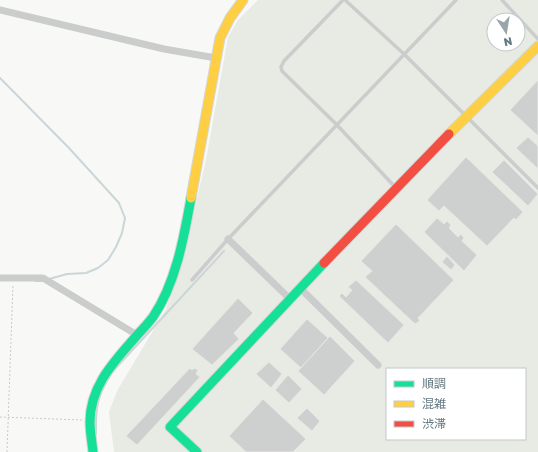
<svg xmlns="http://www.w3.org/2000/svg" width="538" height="452" font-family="'Golos Text','Noto Sans JP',sans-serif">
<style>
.green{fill:#e8eae4;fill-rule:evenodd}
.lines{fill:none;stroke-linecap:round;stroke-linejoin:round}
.stream{stroke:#cad6d7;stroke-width:2}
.building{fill:#ced0d0;stroke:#e8e8e6}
.fast-casing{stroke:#d4d5d5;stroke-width:11}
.slow-casing{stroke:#d4d5d5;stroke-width:11}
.jam-casing{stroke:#d4d5d5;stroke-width:11}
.path{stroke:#c9cacb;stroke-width:1;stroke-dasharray:2 2;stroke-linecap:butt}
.lane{stroke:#cbcdcd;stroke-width:3.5}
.street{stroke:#cbcdcd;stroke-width:7}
.fast{stroke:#16e098;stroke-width:9}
.slow{stroke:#ffcf43;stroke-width:9}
.jam{stroke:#f24e42;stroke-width:9}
</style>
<rect width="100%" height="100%" fill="#f8f8f7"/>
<path class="green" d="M 258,0 L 538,0 L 538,452 L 114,452 L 109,412 L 117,391 L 166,309 L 185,249 L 206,160 L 228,37 L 238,20 ZM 494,20 L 518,20 L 518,44 L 494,44 ZM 387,369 L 525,369 L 525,439 L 387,439 Z"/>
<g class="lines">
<g class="stream">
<path d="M 0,78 L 69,148 L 119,203 L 125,218 L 122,233 L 116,247 L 108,260 L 98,268 L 86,273 L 67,274 L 49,279"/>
<path d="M 35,281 L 45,281"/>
<path d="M 96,434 C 96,422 95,408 100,396 C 103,387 108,379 113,371 L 224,251"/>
</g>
</g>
<g class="building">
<path d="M 538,80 L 538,136 L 510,110 Z"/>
<path d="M 528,137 L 538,146 L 538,169 L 516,148 Z"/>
<path d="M 466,157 L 523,212 L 516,220 L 514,218 L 487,246 L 444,206 L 439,211 L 427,200 Z"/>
<path d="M 504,160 L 538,194 L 528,206 L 492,172 Z"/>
<path d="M 437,218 L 444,224 L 447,221 L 451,225 L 449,228 L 458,237 L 461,234 L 464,238 L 462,241 L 477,255 L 464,271 L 424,232 Z"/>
<path d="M 396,224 L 454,280 L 418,318 L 420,321 L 415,324 L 365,277 L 372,271 L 361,261 Z"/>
<path d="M 447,256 L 455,265 L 451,270 L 442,262 Z"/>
<path d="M 356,280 L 404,325 L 388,343 L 339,296 L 342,293 L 346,297 L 352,290 L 348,287 Z"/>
<path d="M 238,298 L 253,313 L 234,333 L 239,339 L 212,365 L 192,349 Z"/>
<path d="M 307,319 L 328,338 L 301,368 L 280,349 Z"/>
<path d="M 330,336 L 355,361 L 324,395 L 298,371 Z"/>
<path d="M 269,362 L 282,374 L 271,388 L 256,374 Z"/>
<path d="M 190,368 L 192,370 L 194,368 L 198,370 L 196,374 L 200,377 L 137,445 L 126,436 Z"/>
<path d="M 288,375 L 302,389 L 289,403 L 275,390 Z"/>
<path d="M 263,399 L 306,439 L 293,452 L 246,452 L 229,436 Z"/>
<path d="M 307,408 L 320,421 L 312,431 L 297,418 Z"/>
</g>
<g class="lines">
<g class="fast-casing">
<g id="fast">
<path d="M 93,452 C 92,442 90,432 90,422 C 90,384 117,359 139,333 C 144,328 149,322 153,317 C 176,283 184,237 191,198"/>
<path d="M 197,452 L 170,427 L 324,263"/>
</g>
</g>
<g class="slow-casing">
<g id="slow">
<path d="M 449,134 L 538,46"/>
<path d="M 191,198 L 220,38 L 230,18 L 243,0"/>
</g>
</g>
<g class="jam-casing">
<path id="jam" d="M 324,263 L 449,134"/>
</g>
<g class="path">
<path d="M 0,417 L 82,420"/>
<path d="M 7,452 L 13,285"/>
</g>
<g class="lane">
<path d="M 343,0 L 284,61 L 281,67 L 282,71 L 337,125 L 396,188"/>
<path d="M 345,0 L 404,54 L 538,188"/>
<path d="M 502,0 L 538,39"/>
<path d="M 192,280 L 228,239 L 456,0"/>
</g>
<g class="street">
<path d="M 0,10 L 164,49 L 216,58"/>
<path d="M 228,239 L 290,299"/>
<path d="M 0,278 L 43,278 L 137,335"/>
<path d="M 300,288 L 378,365"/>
</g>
<use href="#fast" class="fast"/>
<use href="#slow" class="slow"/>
<use href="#jam" class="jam"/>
</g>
<rect x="386" y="368" width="140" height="72" fill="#ffffff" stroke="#c1c9cd"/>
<rect x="394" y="381" width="20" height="6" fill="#16e098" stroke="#c1c9cd"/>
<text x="422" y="388" font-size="12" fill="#647981">順調</text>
<rect x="394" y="401" width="20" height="6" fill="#ffcf43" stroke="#c1c9cd"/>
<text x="422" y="408" font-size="12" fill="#647981">混雑</text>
<rect x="394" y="421" width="20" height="6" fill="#f24e42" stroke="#c1c9cd"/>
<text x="422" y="428" font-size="12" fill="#647981">渋滞</text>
<g transform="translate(506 32) rotate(168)"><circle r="19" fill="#ffffff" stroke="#c1c9cd"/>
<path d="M0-3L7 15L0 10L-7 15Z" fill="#98a5aa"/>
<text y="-6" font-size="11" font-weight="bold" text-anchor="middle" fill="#647981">N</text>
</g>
</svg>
